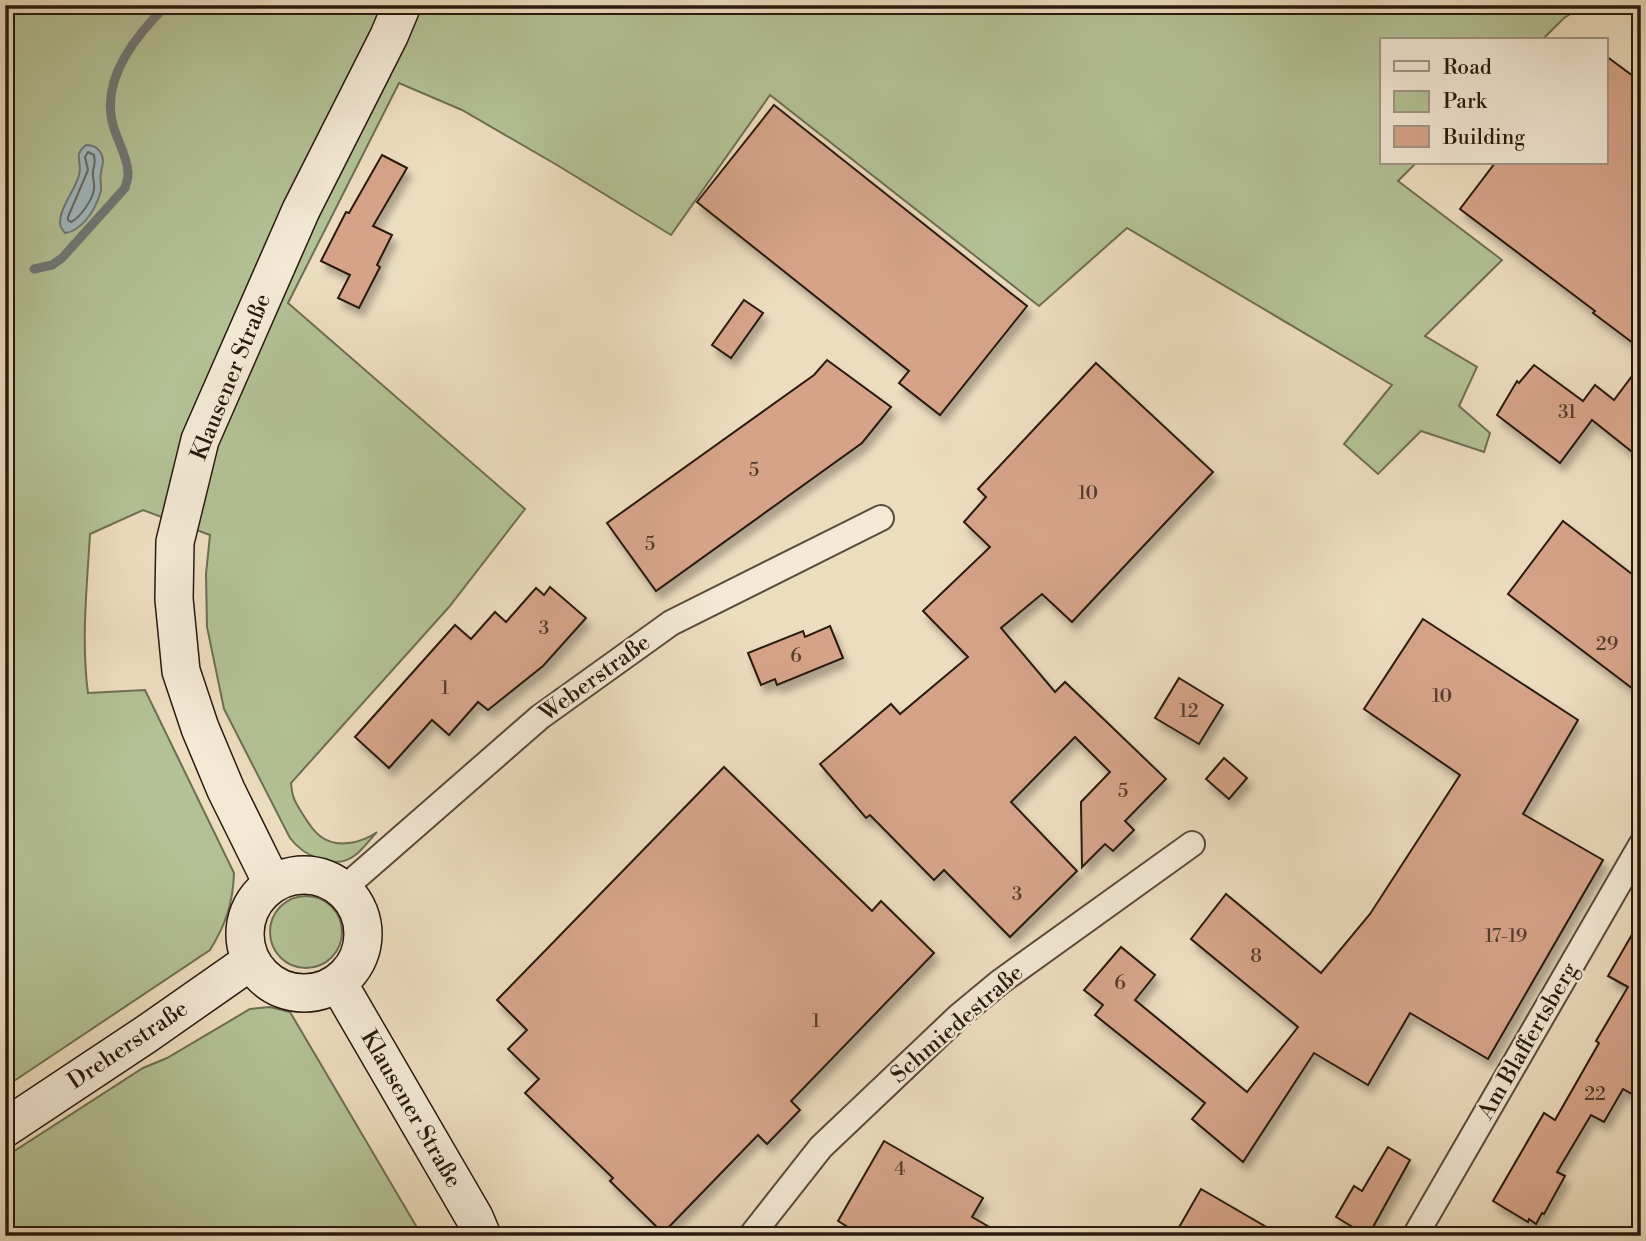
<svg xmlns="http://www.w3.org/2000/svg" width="1646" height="1241" font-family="'Libre Bodoni',serif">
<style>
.green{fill:#b3c296;stroke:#6e6e52;stroke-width:2}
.water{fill:#a0b8be;stroke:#707978;stroke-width:2}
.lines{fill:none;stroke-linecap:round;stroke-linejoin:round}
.shore{stroke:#646966;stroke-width:2}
.stream{stroke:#707978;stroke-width:9}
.building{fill:#d6a389;stroke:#291a0e;stroke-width:2;filter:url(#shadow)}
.street-casing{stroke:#5a4b3a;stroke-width:28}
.secondary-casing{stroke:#291a0e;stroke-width:40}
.street{stroke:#f3e9d5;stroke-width:24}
.secondary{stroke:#f3e9d5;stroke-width:37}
.labels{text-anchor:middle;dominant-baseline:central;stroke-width:5;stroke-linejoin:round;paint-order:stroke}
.number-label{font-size:19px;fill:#543c2d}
.street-label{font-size:23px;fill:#291a0e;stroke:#f3e9d5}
</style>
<defs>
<filter id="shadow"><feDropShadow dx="4.5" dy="8" stdDeviation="3.5" flood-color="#0004"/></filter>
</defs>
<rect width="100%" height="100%" fill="#edddbf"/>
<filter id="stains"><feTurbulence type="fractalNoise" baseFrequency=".00286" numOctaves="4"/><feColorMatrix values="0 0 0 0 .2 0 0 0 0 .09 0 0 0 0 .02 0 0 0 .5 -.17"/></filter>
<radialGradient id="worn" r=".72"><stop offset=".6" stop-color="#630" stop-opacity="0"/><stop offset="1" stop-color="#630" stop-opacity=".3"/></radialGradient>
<g class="green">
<path d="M 5,5 L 1585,5 L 1564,18 L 1542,40 L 1382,40 L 1382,163 L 1416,163 L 1398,181 L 1502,260 L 1425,336 L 1477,367 L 1459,406 L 1490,433 L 1484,452 L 1421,431 L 1378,474 L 1344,444 L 1392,385 L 1127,228 L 1039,306 L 770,95 L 671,235 L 557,165 L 462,110 L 399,83 L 288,303 L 525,509 L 449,607 L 291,783 C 292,797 295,802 302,813 C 307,821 312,830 320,836 C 336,849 362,843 377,832 C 370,839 363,850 354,856 C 333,871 303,855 290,838 L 224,709 L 207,627 L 206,574 L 210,535 L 143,510 L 90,534 C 87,586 81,641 88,693 L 145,690 L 234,873 C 233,903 226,924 210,950 L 5,1087 Z"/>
<circle cx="306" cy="932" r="36"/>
<path d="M 270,1007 L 290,1012 L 422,1236 L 5,1236 L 5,1157 L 143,1068 L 167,1058 L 250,1009 Z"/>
</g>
<path class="water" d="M 86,145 C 96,145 103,151 103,162 C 103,163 101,171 101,173 C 99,180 103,188 100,194 C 95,210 82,231 65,233 C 62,229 60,228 60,223 C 60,206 75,191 79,175 C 83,161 72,156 86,145 Z"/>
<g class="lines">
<path class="shore" d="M 88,152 L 94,155 C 96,163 94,164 93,171 C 92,177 95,183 94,189 C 93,199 80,218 71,222 L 68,220 L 68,217 L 88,170 L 85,157 Z"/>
<path class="stream" d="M 34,269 L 52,265 L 62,258 L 125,188 C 126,183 129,177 128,172 C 127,156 117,140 113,125 C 100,79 136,35 167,5"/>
</g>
<g class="building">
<path d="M 1606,56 L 1641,82 L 1641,349 L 1593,313 L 1595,311 L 1460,209 L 1495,163 L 1606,163 Z"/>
<path d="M 774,105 L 1027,306 L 940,415 L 899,383 L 909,371 L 697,202 Z"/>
<path d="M 382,155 L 407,168 L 373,226 L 392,235 L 377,265 L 380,267 L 359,308 L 338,298 L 350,275 L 321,261 L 346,212 L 349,213 Z"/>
<path d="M 744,300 L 763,313 L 731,358 L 712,345 Z"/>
<path d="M 827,360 L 891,407 L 862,443 L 656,591 L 607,523 L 814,375 Z"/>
<path d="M 1096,363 L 1213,472 L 1072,622 L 1042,594 L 1001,628 L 1055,692 L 1065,682 L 1166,779 L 1125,821 L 1134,830 L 1113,851 L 1105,844 L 1082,867 L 1081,802 L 1110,772 L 1075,737 L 1011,802 L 1077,871 L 1010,937 L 944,870 L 934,880 L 870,815 L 866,818 L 820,764 L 891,704 L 900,714 L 968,657 L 923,611 L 990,547 L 964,522 L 986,497 L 978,489 Z"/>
<path d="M 1641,364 L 1641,459 L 1592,420 L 1560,463 L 1497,415 L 1517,381 L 1519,383 L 1534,365 L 1583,401 L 1595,385 L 1614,400 Z"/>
<path d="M 1563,521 L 1641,581 L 1641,695 L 1508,594 Z"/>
<path d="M 550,587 L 586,618 L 543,666 L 488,710 L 478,702 L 449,735 L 432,720 L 389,768 L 355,737 L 455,625 L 471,639 L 495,612 L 506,622 L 536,588 L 544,595 Z"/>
<path d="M 1423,619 L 1578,720 L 1523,814 L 1603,860 L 1488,1059 L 1410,1013 L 1368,1085 L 1314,1053 L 1243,1162 L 1192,1119 L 1205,1103 L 1095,1015 L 1103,1005 L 1084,990 L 1121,947 L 1155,975 L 1135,1000 L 1247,1092 L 1298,1027 L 1191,939 L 1226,894 L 1321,973 L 1370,914 L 1460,775 L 1364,709 Z"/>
<path d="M 830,626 L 843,658 L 777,685 L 775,679 L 761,685 L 748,653 L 803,631 L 805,637 Z"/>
<path d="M 1179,678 L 1223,705 L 1199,744 L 1155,718 Z"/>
<path d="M 1224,758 L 1247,778 L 1229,799 L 1206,779 Z"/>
<path d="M 724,767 L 872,911 L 881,901 L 934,953 L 791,1101 L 800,1110 L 767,1144 L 758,1135 L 663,1233 L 610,1181 L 613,1178 L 525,1093 L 539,1079 L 508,1049 L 527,1030 L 497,1000 Z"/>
<path d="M 1641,919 L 1641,1099 L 1623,1089 L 1604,1122 L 1591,1115 L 1557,1172 L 1565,1176 L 1544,1214 L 1542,1213 L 1536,1224 L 1529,1219 L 1528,1222 L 1493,1201 L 1544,1113 L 1555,1120 L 1599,1043 L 1596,1041 L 1628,987 L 1608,976 Z"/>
<path d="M 884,1141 L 983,1198 L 972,1217 L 1005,1236 L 863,1236 L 838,1221 Z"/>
<path d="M 1388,1147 L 1410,1160 L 1368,1236 L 1336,1217 L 1354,1186 L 1362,1191 Z"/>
<path d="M 1201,1189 L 1282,1236 L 1174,1236 Z"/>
</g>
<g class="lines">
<g class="street-casing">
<g id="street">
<path d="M 343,889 L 540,717 L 671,623 L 881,518"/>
<path d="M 751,1236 L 821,1147 L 959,1016 L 1000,982 L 1192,844"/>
<path d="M 1415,1236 L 1641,845"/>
</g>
</g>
<g class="secondary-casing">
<g id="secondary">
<circle cx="304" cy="934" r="59"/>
<path d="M 272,883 L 226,790 L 200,728 L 181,671 L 174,599 L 175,542 L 200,440 L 301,210 L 389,36 L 402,5"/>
<path d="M 338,983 L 474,1217 L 482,1236"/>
<path d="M 5,1128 L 145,1035 L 251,961"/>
</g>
</g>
<use href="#street" class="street"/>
<use href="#secondary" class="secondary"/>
</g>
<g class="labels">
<g class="number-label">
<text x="1567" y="412">31</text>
<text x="754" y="470">5</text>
<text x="1088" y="493">10</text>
<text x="650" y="544">5</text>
<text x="544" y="628">3</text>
<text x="1607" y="644">29</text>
<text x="796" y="656">6</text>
<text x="445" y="688">1</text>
<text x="1442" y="696">10</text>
<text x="1189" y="711">12</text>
<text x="1123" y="791">5</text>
<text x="1017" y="894">3</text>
<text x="1506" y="936">17-19</text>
<text x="1256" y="956">8</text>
<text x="1120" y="983">6</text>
<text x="816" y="1021">1</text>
<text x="1595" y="1094">22</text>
<text x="900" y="1169">4</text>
</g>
<g class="street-label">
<text transform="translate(231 377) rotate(-68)">Klausener Straße</text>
<text transform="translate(595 678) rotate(-36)">Weberstraße</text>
<text transform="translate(957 1024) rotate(-41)">Schmiedestraße</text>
<text transform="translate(1528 1041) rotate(-60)">Am Blaffertsberg</text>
<text transform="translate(128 1045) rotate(-34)">Dreherstraße</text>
<text transform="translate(411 1109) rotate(60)">Klausener Straße</text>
</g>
</g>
<rect width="1646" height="1241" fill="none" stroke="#edddbf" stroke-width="28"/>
<rect x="7" y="7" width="1632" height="1227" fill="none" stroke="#291a0e" stroke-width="3.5"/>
<rect x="14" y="14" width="1618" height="1213" fill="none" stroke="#291a0e" stroke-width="2"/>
<rect x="1380" y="38" width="228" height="126" fill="#f3e9d5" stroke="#a29685" stroke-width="2"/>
<rect x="1394" y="61" width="35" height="10" fill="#f3e9d5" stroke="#a29685" stroke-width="2"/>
<text x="1443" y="74" font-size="21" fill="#291a0e">Road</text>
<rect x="1394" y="91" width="35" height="21" fill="#b3c296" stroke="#a29685" stroke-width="2"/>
<text x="1443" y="108" font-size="21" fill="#291a0e">Park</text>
<rect x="1394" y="126" width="35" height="21" fill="#d6a389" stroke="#a29685" stroke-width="2"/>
<text x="1443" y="144" font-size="21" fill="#291a0e">Building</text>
<rect width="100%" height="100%" filter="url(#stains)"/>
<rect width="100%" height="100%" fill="url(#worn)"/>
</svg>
